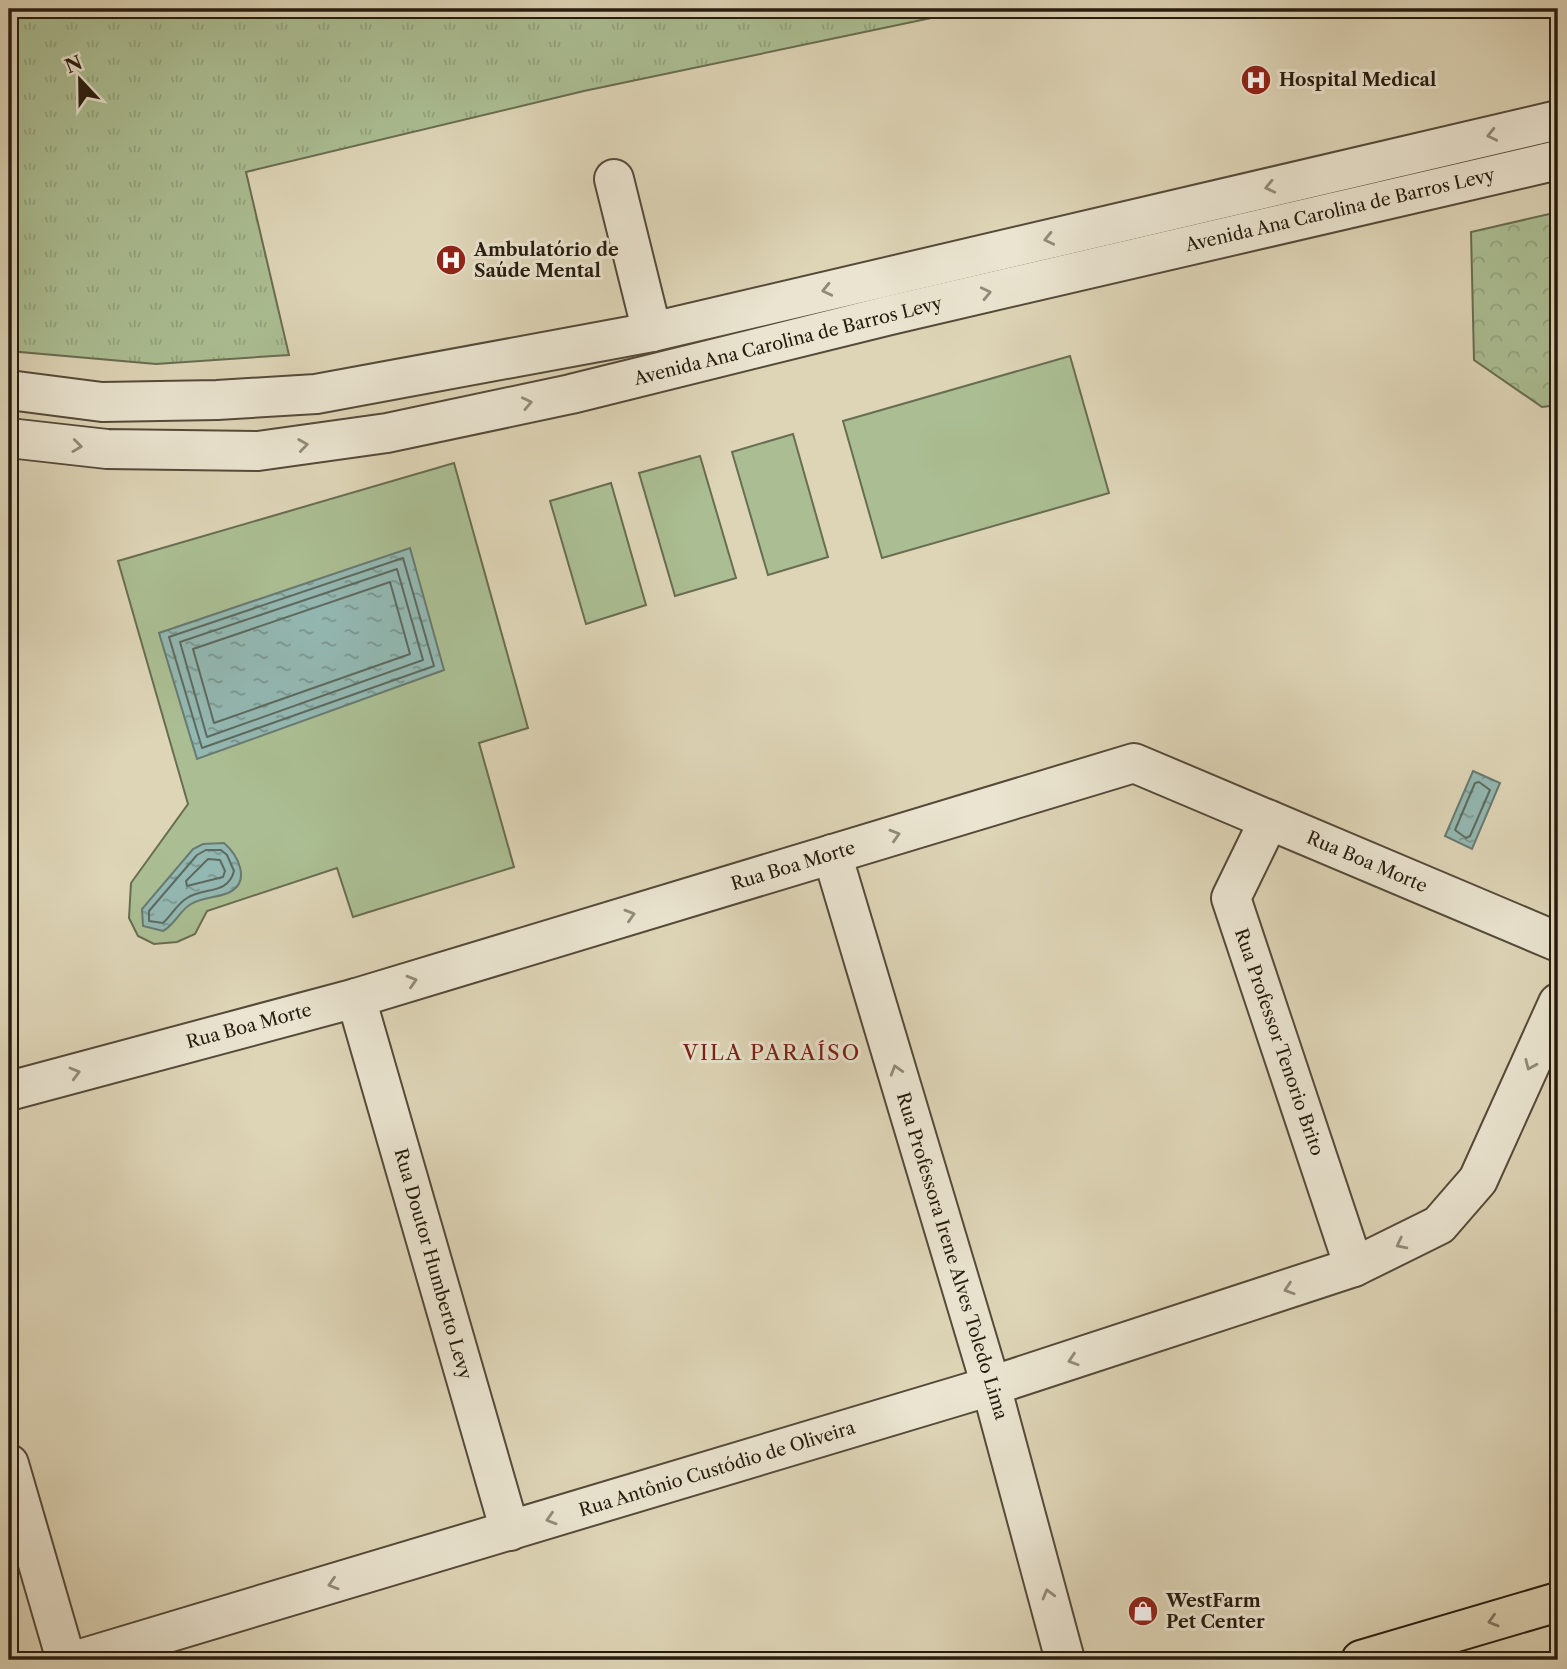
<svg xmlns="http://www.w3.org/2000/svg" width="1567" height="1669" font-family="'Libre Caslon Text',serif">
<style>
.grass{fill:url(#grass-tufts);stroke:#696d51;stroke-width:2}
.forest{fill:url(#forest-crowns);stroke:#696d51;stroke-width:2}
.pitch{fill:#abbe93;stroke:#696d51;stroke-width:2}
.water{fill:url(#water-ripples);stroke:#687a71;stroke-width:2}
.lines{fill:none;stroke-linecap:round;stroke-linejoin:round}
.shore{stroke:#5d6a60;stroke-width:2}
.minor-casing{stroke:#554a39;stroke-width:42}
.major-casing{stroke:#271c0f;stroke-width:42}
.minor{stroke:#eae4d0;stroke-width:38}
.major{stroke:#ded5b7;stroke-width:38}
.oneway{stroke:#928a79}
.oneway2{stroke:#827863}
.labels{text-anchor:middle;dominant-baseline:central;stroke-width:6;stroke-linejoin:round;paint-order:stroke}
.poi-label{font-size:18px;font-weight:bold;fill:#271c0f;stroke:#eae4d0;text-anchor:start}
.street-label{font-size:18px;fill:#271c0f;stroke:#eae4d0}
.quarter-label{font-size:21px;letter-spacing:2px;fill:#7a1f14;stroke:#eae4d0}
</style>
<defs>
<pattern id="grass-tufts" width="24" height="20" patternUnits="userSpaceOnUse" patternTransform="scale(1.75)"><rect width="24" height="20" fill="#abbe93"/><path d="M3 7l-1-3M5 7V3M7 7l1-3M15 17l-1-3M17 17v-4M19 17l1-3" fill="none" stroke="#93a37e"/></pattern>
<pattern id="forest-crowns" width="20" height="18" patternUnits="userSpaceOnUse" patternTransform="scale(1.75)"><rect width="20" height="18" fill="#abbe93"/><path d="M2 6a3 3 0 1 1 6 0M12 15a3 3 0 1 1 6 0" fill="none" stroke="#93a37e"/></pattern>
<pattern id="water-ripples" width="26" height="14" patternUnits="userSpaceOnUse" patternTransform="scale(1.75)"><rect width="26" height="14" fill="#93b8b2"/><path d="M2 4q2-2 4 0t4 0M15 11q2-2 4 0t4 0" fill="none" stroke="#78958f"/></pattern>
</defs>
<rect width="100%" height="100%" fill="#ded5b7"/>
<filter id="stains"><feTurbulence type="fractalNoise" baseFrequency=".00286" numOctaves="4"/><feColorMatrix values="0 0 0 0 .2 0 0 0 0 .09 0 0 0 0 .02 0 0 0 .5 -.17"/></filter>
<radialGradient id="worn" r=".72"><stop offset=".6" stop-color="#630" stop-opacity="0"/><stop offset="1" stop-color="#630" stop-opacity=".3"/></radialGradient>
<path class="grass" d="M 9,9 L 953,9 L 955,13 L 584,91 L 246,172 L 289,355 L 156,364 L 9,351 Z"/>
<path class="forest" d="M 1558,212 L 1558,405 L 1542,407 L 1474,360 L 1471,232 Z"/>
<g class="pitch">
<path d="M 1070,356 L 1109,493 L 882,558 L 843,421 Z"/>
<path d="M 793,434 L 828,557 L 768,575 L 732,452 Z"/>
<path d="M 700,456 L 736,578 L 675,596 L 639,473 Z"/>
<path d="M 454,463 L 528,728 L 479,743 L 514,867 L 353,917 L 337,868 L 207,911 L 195,934 L 177,942 L 154,944 L 138,936 L 129,918 L 131,883 L 188,804 L 118,561 Z"/>
<path d="M 611,483 L 646,605 L 586,624 L 550,501 Z"/>
</g>
<g class="water">
<path d="M 410,548 L 444,670 L 197,759 L 159,633 Z"/>
<path d="M 1473,771 L 1500,783 L 1472,849 L 1445,836 Z"/>
<path d="M 224,843 C 238,855 252,882 228,893 C 216,898 202,897 191,904 C 179,911 175,925 163,931 L 143,926 L 142,909 L 193,849 L 203,844 Z"/>
</g>
<g class="lines">
<g class="shore">
<path d="M 403,558 L 434,666 L 202,748 L 169,637 Z"/>
<path d="M 397,569 L 423,660 L 207,737 L 180,642 Z"/>
<path d="M 390,582 L 410,654 L 214,723 L 193,649 Z"/>
<path d="M 1479,782 L 1490,790 L 1470,836 L 1466,838 L 1455,830 L 1475,783 Z"/>
<path d="M 206,850 L 221,850 L 227,855 L 234,871 C 228,895 204,887 187,898 C 176,905 172,915 163,923 L 149,921 L 149,911 L 197,855 Z"/>
<path d="M 208,859 L 220,860 L 225,871 L 223,877 L 187,886 L 186,881 Z"/>
</g>
<g class="minor-casing">
<g id="minor">
<path d="M 614,179 L 652,332"/>
<path d="M 9,390 L 102,402 L 217,400 L 316,394 L 652,332 L 1558,120"/>
<path d="M 9,438 L 107,449 L 258,451 L 387,433 L 571,394 L 890,315 L 1558,160"/>
<path d="M 1269,820 L 1231,898 L 1354,1267"/>
<path d="M 832,854 L 991,1386 L 1065,1660"/>
<path d="M 356,998 L 510,1531"/>
<path d="M 9,1091 L 356,998 L 1134,763 L 1558,942"/>
<path d="M 9,1464 L 66,1660"/>
<path d="M 77,1660 L 991,1386 L 1354,1267 L 1439,1225 L 1478,1180 L 1558,1003"/>
</g>
</g>
<g class="major-casing">
<path id="major" d="M 1361,1660 L 1558,1602"/>
</g>
<use href="#minor" class="minor"/>
<use href="#major" class="major"/>
</g>
<defs><path id="oneway-chevron" d="M-2-3.5L2.5 0L-2 3.5" fill="none" stroke-width="1.6" stroke-linecap="round" stroke-linejoin="round" transform="scale(1.75)"/></defs>
<g class="oneway">
<use href="#oneway-chevron" transform="translate(1492 135) rotate(167)"/>
<use href="#oneway-chevron" transform="translate(1270 187) rotate(167)"/>
<use href="#oneway-chevron" transform="translate(1049 239) rotate(167)"/>
<use href="#oneway-chevron" transform="translate(827 290) rotate(167)"/>
<use href="#oneway-chevron" transform="translate(986 293) rotate(-13)"/>
<use href="#oneway-chevron" transform="translate(527 403) rotate(-12)"/>
<use href="#oneway-chevron" transform="translate(303 445) rotate(-8)"/>
<use href="#oneway-chevron" transform="translate(77 446) rotate(7)"/>
<use href="#oneway-chevron" transform="translate(895 835) rotate(-17)"/>
<use href="#oneway-chevron" transform="translate(630 915) rotate(-17)"/>
<use href="#oneway-chevron" transform="translate(412 981) rotate(-17)"/>
<use href="#oneway-chevron" transform="translate(1530 1065) rotate(114)"/>
<use href="#oneway-chevron" transform="translate(896 1070) rotate(-107)"/>
<use href="#oneway-chevron" transform="translate(75 1073) rotate(-15)"/>
<use href="#oneway-chevron" transform="translate(1401 1244) rotate(153)"/>
<use href="#oneway-chevron" transform="translate(1289 1289) rotate(162)"/>
<use href="#oneway-chevron" transform="translate(1073 1360) rotate(162)"/>
<use href="#oneway-chevron" transform="translate(551 1519) rotate(163)"/>
<use href="#oneway-chevron" transform="translate(333 1584) rotate(163)"/>
<use href="#oneway-chevron" transform="translate(1048 1594) rotate(-105)"/>
</g>
<use class="oneway2" href="#oneway-chevron" transform="translate(1493 1621) rotate(163)"/>
<defs>
<g id="hospital-disc" transform="scale(1.575)"><circle r="9.5" fill="#8f2418" stroke="#eae4d0"/><path d="M-5-5h3v3.5h4V-5h3V5h-3V1.5h-4V5h-3Z" fill="#fff"/></g>
<g id="shop-disc" transform="scale(1.575)"><circle r="9.5" fill="#8f2418" stroke="#eae4d0"/><path d="M-5-2.5h2.3a2.7 3.5 0 0 1 5.4 0H5L5.5 6h-11ZM-1.5-2.5h3a1.5 2.3 0 0 0-3 0Z" fill="#fff"/></g>
</defs>
<g fill-rule="evenodd">
<use href="#hospital-disc" x="1256" y="80"/>
<use href="#hospital-disc" x="451" y="260"/>
<use href="#shop-disc" x="1143" y="1611"/>
</g>
<g class="labels">
<g class="poi-label">
<text x="1279" y="80">Hospital Medical</text>
<text x="474" y="250">Ambulatório de<tspan x="474" dy="21">Saúde Mental</tspan></text>
<text x="1166" y="1601">WestFarm<tspan x="1166" dy="21">Pet Center</tspan></text>
</g>
<g class="street-label">
<text transform="translate(1340 210) rotate(-13)">Avenida Ana Carolina de Barros Levy</text>
<text transform="translate(788 341) rotate(-14)">Avenida Ana Carolina de Barros Levy</text>
<text transform="translate(1367 862) rotate(23)">Rua Boa Morte</text>
<text transform="translate(793 866) rotate(-17)">Rua Boa Morte</text>
<text transform="translate(249 1026) rotate(-15)">Rua Boa Morte</text>
<text transform="translate(1279 1042) rotate(71)">Rua Professor Tenorio Brito</text>
<text transform="translate(952 1256) rotate(73)">Rua Professora Irene Alves Toledo Lima</text>
<text transform="translate(433 1264) rotate(74)">Rua Doutor Humberto Levy</text>
<text transform="translate(717 1469) rotate(-17)">Rua Antônio Custódio de Oliveira</text>
</g>
<g class="quarter-label">
<text x="772" y="1052">VILA PARAÍSO</text>
</g>
</g>
<rect width="1567" height="1669" fill="none" stroke="#ded5b7" stroke-width="35"/>
<rect x="10" y="10" width="1546" height="1648" fill="none" stroke="#271c0f" stroke-width="3.5"/>
<rect x="18" y="18" width="1532" height="1634" fill="none" stroke="#271c0f" stroke-width="2"/>
<g transform="translate(80 80) rotate(338)" stroke="#eae4d0" stroke-width="5" paint-order="stroke">
<path d="M0-5L12 26L0 18L-12 26Z" fill="#271c0f"/>
<text y="-10" font-size="19" font-weight="bold" text-anchor="middle" fill="#271c0f">N</text>
</g>
<rect width="100%" height="100%" filter="url(#stains)"/>
<rect width="100%" height="100%" fill="url(#worn)"/>
</svg>
